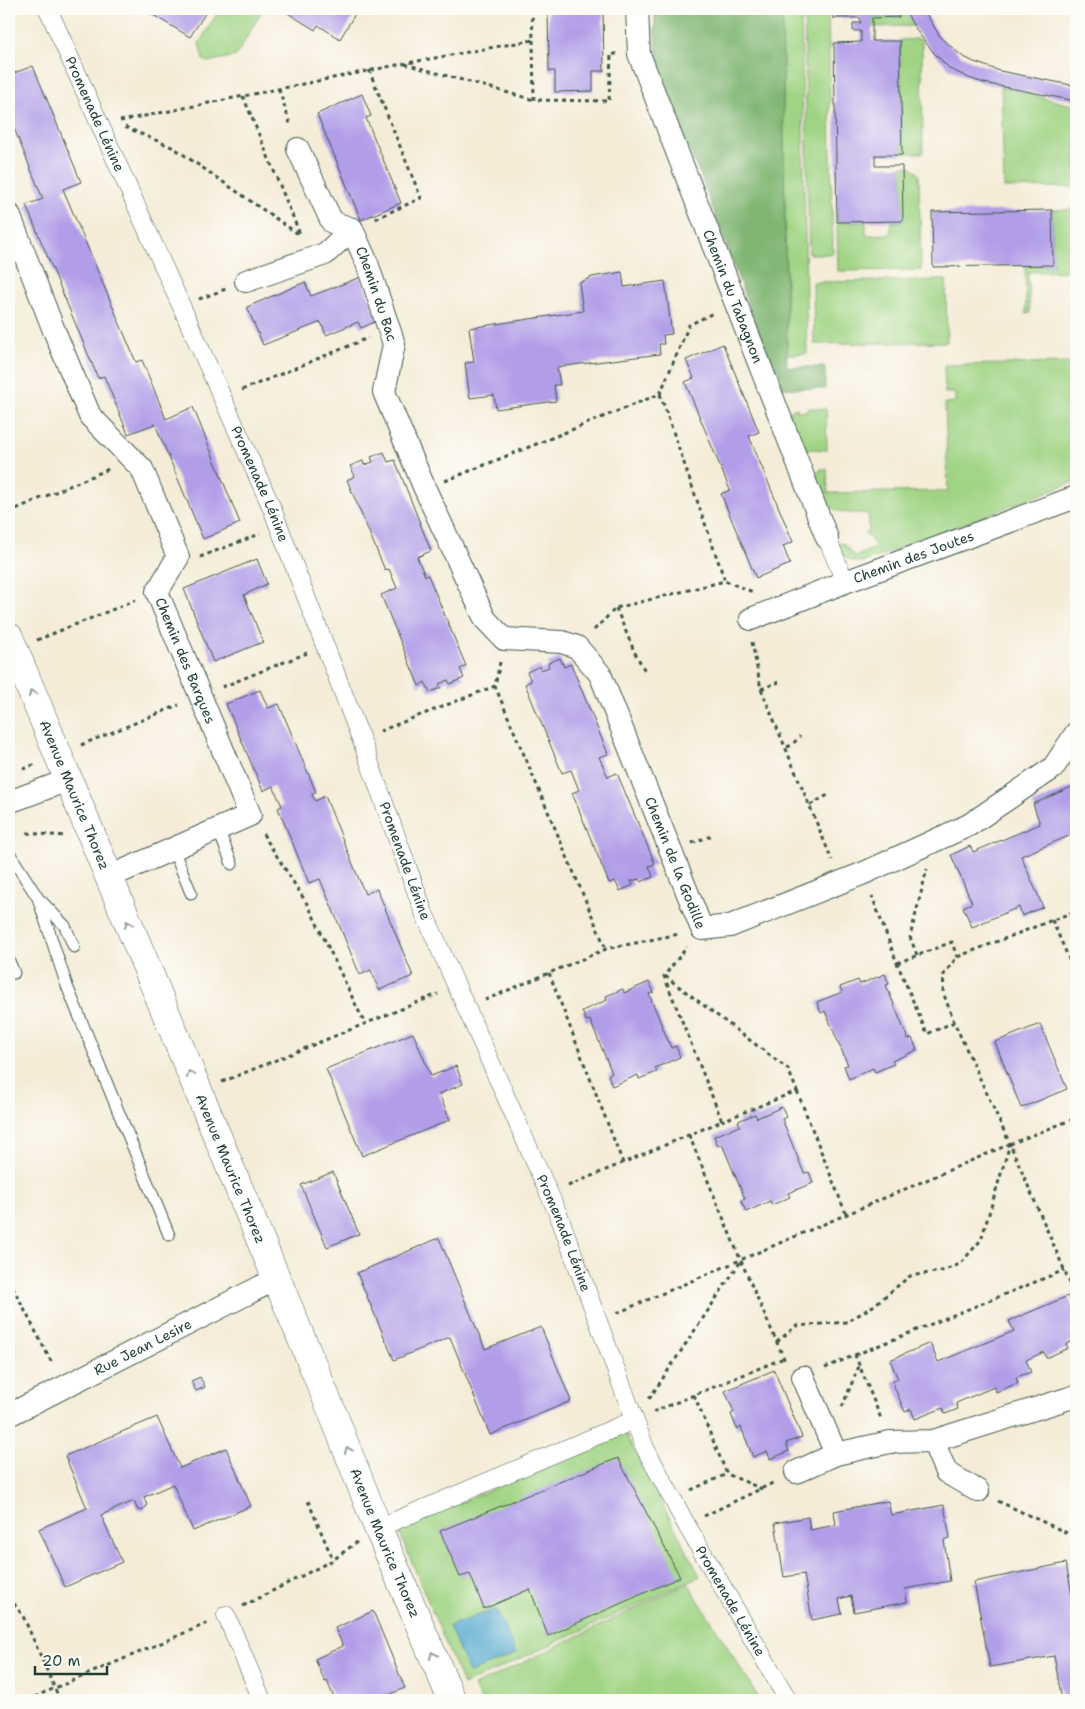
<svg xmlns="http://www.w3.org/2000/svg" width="1085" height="1709" font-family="'Shantell Sans',sans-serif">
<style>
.green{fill:#a0d484;stroke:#60885c}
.forest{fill:#80b672;stroke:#507a53}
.water{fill:#54a9d0;stroke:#3a7382}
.building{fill:#b19de8}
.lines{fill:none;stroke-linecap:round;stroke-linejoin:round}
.service-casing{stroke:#3f574c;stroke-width:13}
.pedestrian-casing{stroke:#3f574c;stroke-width:19}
.minor-casing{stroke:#3f574c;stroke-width:24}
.tertiary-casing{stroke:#3f574c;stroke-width:29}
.path{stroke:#3f574c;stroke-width:3;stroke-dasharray:4 4;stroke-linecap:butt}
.service{stroke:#fff;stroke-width:11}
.pedestrian{stroke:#fff;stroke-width:18}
.minor{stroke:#fff;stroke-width:22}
.tertiary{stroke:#fff;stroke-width:28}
.oneway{stroke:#8f9e9a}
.labels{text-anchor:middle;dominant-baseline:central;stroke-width:4;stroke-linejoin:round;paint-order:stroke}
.street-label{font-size:14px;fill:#1f3d34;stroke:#fdfcf7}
</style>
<rect width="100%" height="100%" fill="#fdfcf7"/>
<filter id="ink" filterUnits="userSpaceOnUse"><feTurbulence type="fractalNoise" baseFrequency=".02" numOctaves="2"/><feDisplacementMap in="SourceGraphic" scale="10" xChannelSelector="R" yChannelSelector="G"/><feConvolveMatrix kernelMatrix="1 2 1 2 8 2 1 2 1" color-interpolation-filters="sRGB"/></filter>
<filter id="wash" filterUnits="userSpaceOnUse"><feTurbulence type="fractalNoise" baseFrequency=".0096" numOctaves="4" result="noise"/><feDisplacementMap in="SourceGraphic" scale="20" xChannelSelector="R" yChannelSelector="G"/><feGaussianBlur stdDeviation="1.12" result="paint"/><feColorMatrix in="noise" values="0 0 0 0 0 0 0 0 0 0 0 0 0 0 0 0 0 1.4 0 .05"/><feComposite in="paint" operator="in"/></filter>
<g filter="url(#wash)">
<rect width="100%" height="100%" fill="#f4ecd7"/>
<g class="green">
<path d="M 220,9 L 263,9 L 236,56 L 207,62 L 203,60 L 199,43 Z"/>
<path d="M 782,9 L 801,9 L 807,354 L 787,354 Z"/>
<path d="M 804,9 L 828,9 L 833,254 L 809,254 Z"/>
<path d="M 906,9 L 914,26 L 872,27 L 872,18 L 899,17 L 899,11 Z"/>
<path d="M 919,39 L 922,41 L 923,153 L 902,153 L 900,40 Z"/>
<path d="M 1001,87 L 1076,106 L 1076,187 L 1004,188 Z"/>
<path d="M 902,166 C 911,166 914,167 919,175 L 921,270 L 838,271 L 837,222 L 866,222 L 866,235 L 891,234 L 890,222 L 903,221 Z"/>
<path d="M 1076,209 L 1076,271 L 1028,272 L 1030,313 L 1026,314 L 1025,266 L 1053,265 L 1052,210 Z"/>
<path d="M 946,280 L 947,342 L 814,344 L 813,282 Z"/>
<path d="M 1076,363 L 1076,481 L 864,562 C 849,563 844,557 836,545 L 843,543 L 855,557 L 876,547 L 865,532 L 869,530 L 868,513 C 835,514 830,512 814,482 L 816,475 L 821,469 L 827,469 L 828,493 L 948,491 L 945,403 L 955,402 L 955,393 L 945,393 L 944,365 Z"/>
<path d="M 797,408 L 797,411 L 806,411 L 808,408 L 826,409 L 827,450 L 807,449 L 799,446 L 786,416 L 792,410 Z"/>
<path d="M 625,1433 L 700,1576 L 463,1685 L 398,1529 Z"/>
<path d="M 688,1583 L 760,1700 L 480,1700 L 474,1686 Z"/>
</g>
<path class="forest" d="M 655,9 L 782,9 L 787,367 L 825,367 L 825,389 L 781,388 L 753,318 L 700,174 L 664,95 L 655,36 Z"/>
<path class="water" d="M 496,1609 L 516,1654 L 469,1673 L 449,1626 Z"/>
<g id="blocks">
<g class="building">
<path d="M 143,9 L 208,9 L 190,37 Z"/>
<path d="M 288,9 L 358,9 L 340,39 L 318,25 L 315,30 L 286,12 Z"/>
<path d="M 548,9 L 603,9 L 604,71 L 593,71 L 593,91 L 555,92 L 555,71 L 549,71 Z"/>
<path d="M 833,9 L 904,9 L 899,11 L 899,17 L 872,18 L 872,41 L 900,41 L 902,155 L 875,155 L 875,166 L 902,166 L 903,221 L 837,222 L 834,43 L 861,42 L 861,31 L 853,31 L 853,23 L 861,23 L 860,18 L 833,18 Z"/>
<path d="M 906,9 L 923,9 L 941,38 L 962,56 L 974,62 L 1000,71 L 1076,86 L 1076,101 L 984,83 L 969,78 L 950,69 L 934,53 L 919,34 L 910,20 Z"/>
<path d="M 9,59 L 14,73 L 33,66 L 81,182 L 63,189 L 136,362 L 142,360 L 166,419 L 193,407 L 240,523 L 203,539 L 155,424 L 128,434 L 104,376 L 98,378 L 26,205 L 43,199 L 9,116 Z"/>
<path d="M 362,94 L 371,116 L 366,118 L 401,203 L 361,220 L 317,114 Z"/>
<path d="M 1052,210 L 1053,265 L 933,267 L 932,212 Z"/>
<path d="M 622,272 L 624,287 L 665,281 L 672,334 L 663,335 L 664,344 L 659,344 L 660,354 L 557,367 L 560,385 L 554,385 L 556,401 L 496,409 L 494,395 L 470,398 L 465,363 L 474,362 L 469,328 L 583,311 L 579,283 L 592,277 Z"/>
<path d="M 361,277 L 379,320 L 361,328 L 358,322 L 326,335 L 321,322 L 263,345 L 247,307 L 305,282 L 311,296 Z"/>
<path d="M 723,344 L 759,432 L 749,436 L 793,542 L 783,546 L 790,564 L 756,578 L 721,494 L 730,490 L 685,382 L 694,378 L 686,360 Z"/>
<path d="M 384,452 L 388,462 L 395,460 L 431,551 L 417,557 L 425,576 L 428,575 L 466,666 L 460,669 L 464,678 L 450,684 L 448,680 L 439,684 L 441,688 L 430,692 L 425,682 L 419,686 L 381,595 L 397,588 L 389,569 L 385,570 L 347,480 L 355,476 L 350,466 L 363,461 L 364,465 L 373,462 L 371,457 Z"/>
<path d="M 257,559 L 267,584 L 244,595 L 263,642 L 213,662 L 184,589 Z"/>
<path d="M 560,658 L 564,667 L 571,664 L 608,754 L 599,757 L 608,777 L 617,773 L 655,864 L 649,866 L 653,877 L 641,882 L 639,879 L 631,881 L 633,885 L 620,891 L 615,881 L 609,883 L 572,793 L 579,790 L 571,770 L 562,773 L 525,684 L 531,681 L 527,672 L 540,666 L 541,670 L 549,667 L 548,663 Z"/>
<path d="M 260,690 L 268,708 L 279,704 L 316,792 L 312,794 L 315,801 L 325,796 L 365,894 L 377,889 L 413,976 L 379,990 L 371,970 L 360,975 L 320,879 L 309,883 L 278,808 L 282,806 L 273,786 L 263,791 L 226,704 Z"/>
<path d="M 1076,785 L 1076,833 L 1021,856 L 1043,907 L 1022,916 L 1019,907 L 972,927 L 963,907 L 972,903 L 951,855 L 970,846 L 973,852 L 1040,824 L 1033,804 Z"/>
<path d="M 885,974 L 889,984 L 886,985 L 908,1039 L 912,1038 L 917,1050 L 892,1061 L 894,1064 L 875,1072 L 873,1068 L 849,1079 L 844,1066 L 848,1065 L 825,1011 L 821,1013 L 817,1002 L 842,992 L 840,987 L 858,980 L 860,984 Z"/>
<path d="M 649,982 L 654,992 L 649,994 L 671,1048 L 676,1046 L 680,1057 L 655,1068 L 657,1072 L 639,1079 L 638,1075 L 612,1086 L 608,1075 L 612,1073 L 590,1020 L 586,1021 L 582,1011 L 607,1000 L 606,996 L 623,989 L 624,993 Z"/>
<path d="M 1040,1024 L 1067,1089 L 1021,1108 L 995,1042 Z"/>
<path d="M 413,1033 L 431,1076 L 456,1066 L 463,1084 L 439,1094 L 450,1120 L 362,1156 L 326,1069 Z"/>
<path d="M 782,1107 L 786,1117 L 782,1119 L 804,1173 L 809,1172 L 813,1183 L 788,1193 L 790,1197 L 772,1205 L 770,1201 L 746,1212 L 741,1200 L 745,1199 L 722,1144 L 718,1146 L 714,1136 L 740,1126 L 738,1121 L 755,1114 L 757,1118 Z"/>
<path d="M 333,1172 L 359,1234 L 327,1247 L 301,1185 Z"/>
<path d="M 439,1238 L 485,1349 L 541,1327 L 571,1401 L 490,1435 L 450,1337 L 394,1360 L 357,1273 Z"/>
<path d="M 1068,1296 L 1076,1316 L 1076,1339 L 1066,1344 L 1068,1348 L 1046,1358 L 1044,1352 L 1026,1360 L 1031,1372 L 1016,1377 L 1018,1383 L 996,1392 L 994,1387 L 956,1403 L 958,1409 L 945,1414 L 943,1408 L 915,1419 L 911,1409 L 905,1412 L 892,1382 L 898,1379 L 890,1360 L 930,1343 L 938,1362 L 1014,1331 L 1009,1321 Z"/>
<path d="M 774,1370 L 802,1437 L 786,1443 L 789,1451 L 770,1459 L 767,1451 L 753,1457 L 741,1427 L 737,1429 L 731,1414 L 734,1412 L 725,1391 Z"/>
<path d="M 200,1377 L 205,1387 L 196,1391 L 191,1381 Z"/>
<path d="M 157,1417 L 180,1468 L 226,1448 L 251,1506 L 193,1531 L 173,1484 L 144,1497 L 147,1506 L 142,1511 L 137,1509 L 134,1501 L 101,1515 L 122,1562 L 65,1587 L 39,1529 L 87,1508 L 65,1456 Z"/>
<path d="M 618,1458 L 680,1577 L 548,1636 L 530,1589 L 484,1609 L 470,1574 L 460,1577 L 440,1531 Z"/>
<path d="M 888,1501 L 891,1515 L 944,1505 L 950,1538 L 944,1540 L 950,1581 L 905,1589 L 907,1602 L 854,1612 L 851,1596 L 839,1599 L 842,1614 L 812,1620 L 804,1574 L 784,1577 L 775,1523 L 808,1517 L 810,1530 L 836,1525 L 834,1511 Z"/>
<path d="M 1066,1563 L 1076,1617 L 1076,1700 L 1062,1700 L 1054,1656 L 990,1667 L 974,1582 Z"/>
<path d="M 373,1611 L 405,1688 L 386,1696 L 388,1700 L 335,1700 L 327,1681 L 325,1682 L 315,1659 L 343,1646 L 335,1628 Z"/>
</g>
</g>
</g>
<g filter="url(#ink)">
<use href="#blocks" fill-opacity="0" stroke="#3f574c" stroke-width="1"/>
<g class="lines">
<g class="service-casing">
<g id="service">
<path d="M 218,829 L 232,864"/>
<path d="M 9,837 L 10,801"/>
<path d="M 173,849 L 191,893"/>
<path d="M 9,853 L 38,898 L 67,986 L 169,1235"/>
<path d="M 41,901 L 65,926 L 74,947"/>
<path d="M 9,961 L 14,973"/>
</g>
</g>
<g class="pedestrian-casing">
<g id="pedestrian">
<path id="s1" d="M 48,9 L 271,506 L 361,739 L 424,913 L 559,1216 L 645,1448 L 686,1524 L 788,1700"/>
<path d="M 827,538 L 845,582"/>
<path d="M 378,1528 L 634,1420"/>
<path d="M 226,1615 L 262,1700"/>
</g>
</g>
<g class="minor-casing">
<g id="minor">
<path id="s2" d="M 637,9 L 639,54 L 827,538"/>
<path id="s3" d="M 298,149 L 332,222 L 352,229 L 367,263 L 394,344 L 384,392 L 425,489 L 485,619 L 504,639 L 562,642 L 577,647 L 600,674 L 702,929 L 730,926 L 864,873 L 969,825 L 1053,768 L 1076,733"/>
<path id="s4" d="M 9,214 L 53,328 L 90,416 L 142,469 L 178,557 L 157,592 L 250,815 L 109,877"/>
<path d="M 246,281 L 325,254 L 352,229"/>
<path id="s5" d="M 751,619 L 845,582 L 1076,497"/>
<path d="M 9,802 L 68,780"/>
<path d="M 803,1377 L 836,1454 L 890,1442 L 933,1441 L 1076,1396"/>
<path id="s6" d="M 9,1415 L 276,1279"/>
<path d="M 933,1441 L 946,1472 L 978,1491"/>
<path d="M 796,1472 L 836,1454"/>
</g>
</g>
<g class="tertiary-casing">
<g id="tertiary">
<path id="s7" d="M 9,637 L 333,1414 L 378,1528 L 452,1700"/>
</g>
</g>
<g class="path">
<path d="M 533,40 L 534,100 L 609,101 L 611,54 L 617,54"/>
<path d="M 405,64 L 534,100"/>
<path d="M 369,70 L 421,198 L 373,220"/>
<path d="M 279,89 L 291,127"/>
<path d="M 243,96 L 300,234"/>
<path d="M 120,121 L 402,64 L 533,40 L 532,9"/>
<path d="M 125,127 L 174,148 L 301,236"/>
<path d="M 199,299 L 226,289"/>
<path d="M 242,390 L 368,338"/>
<path d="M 660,394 L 689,325 L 715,312"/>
<path d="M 445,481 L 660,394 L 725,581"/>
<path d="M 9,512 L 111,468"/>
<path d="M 200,557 L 260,534"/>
<path d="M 616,608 L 634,651 L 645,671"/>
<path d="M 594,630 L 616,608 L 725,581 L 753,592"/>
<path d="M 37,640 L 136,600"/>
<path d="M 752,642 L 761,689 L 832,860"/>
<path d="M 500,662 L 495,686 L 606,949"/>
<path d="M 222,687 L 307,653"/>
<path d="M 761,689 L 779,682"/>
<path d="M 380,731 L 495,686"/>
<path d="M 81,745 L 179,705"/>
<path d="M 787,747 L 792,745 L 800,736"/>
<path d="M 23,769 L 36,764"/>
<path d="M 810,805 L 828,795"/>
<path d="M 27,833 L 65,836"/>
<path d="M 263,834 L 309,907 L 365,1024"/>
<path d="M 692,843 L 713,835"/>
<path d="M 1052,920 L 1076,975"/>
<path d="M 917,955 L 910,937 L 927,869"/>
<path d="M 897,963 L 952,942 L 957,957"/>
<path d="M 549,973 L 623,1163"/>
<path d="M 665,976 L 788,1069 L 797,1091 L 722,1121"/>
<path d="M 485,1000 L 606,949 L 679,934"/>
<path d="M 954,1022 L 943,992 L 944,974 L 957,957 L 1076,911"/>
<path d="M 222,1082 L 438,994"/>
<path d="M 797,1091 L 846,1214"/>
<path d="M 689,1135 L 741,1261 L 786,1363"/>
<path d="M 1010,1144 L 1076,1118"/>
<path d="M 568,1186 L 722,1121 L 664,976 L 687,947"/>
<path d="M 9,1280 L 53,1365"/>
<path d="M 617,1313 L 1010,1144 L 1076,1297"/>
<path d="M 777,1342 L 796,1326 L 847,1322 L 873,1306 L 910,1276 L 942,1271 L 960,1264 L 981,1240 L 1010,1144 L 954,1022 L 927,1034 L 897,963 L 872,896"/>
<path d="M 855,1355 L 1065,1270"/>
<path d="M 825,1368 L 855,1355 L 882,1421"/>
<path d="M 694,1395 L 727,1474 L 762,1489"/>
<path d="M 649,1399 L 741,1261"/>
<path d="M 842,1407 L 859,1366"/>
<path d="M 653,1412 L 784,1358"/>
<path d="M 691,1490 L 727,1474"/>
<path d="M 308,1501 L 333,1560"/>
<path d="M 998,1501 L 1067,1533 L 1076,1526"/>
<path d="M 704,1516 L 775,1482"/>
<path d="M 9,1597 L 23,1616 L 60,1700"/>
<path d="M 243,1606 L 333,1560 L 357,1542"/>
<path d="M 27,1700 L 208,1623"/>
</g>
<use href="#service" class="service"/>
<use href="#pedestrian" class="pedestrian"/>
<use href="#minor" class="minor"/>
<use href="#tertiary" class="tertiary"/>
</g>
<defs><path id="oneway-chevron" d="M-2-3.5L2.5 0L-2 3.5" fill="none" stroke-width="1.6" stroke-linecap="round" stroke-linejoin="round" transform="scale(1.25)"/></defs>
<g class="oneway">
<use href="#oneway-chevron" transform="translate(32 693) rotate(-112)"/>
<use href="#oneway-chevron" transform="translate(128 924) rotate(-113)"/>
<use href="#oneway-chevron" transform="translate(190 1074) rotate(-113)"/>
<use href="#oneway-chevron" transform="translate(348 1450) rotate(-111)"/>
<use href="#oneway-chevron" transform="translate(433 1655) rotate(-113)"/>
</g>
</g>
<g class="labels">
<g class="street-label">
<text stroke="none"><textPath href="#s1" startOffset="115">Promenade Lénine</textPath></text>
<text stroke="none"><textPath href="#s3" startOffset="171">Chemin du Bac</textPath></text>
<text stroke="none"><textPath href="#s2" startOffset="305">Chemin du Tabagnon</textPath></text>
<text stroke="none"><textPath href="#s1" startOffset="520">Promenade Lénine</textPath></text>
<text stroke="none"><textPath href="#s5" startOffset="174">Chemin des Joutes</textPath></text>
<text stroke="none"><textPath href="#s4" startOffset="502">Chemin des Barques</textPath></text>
<text stroke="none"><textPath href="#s7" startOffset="171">Avenue Maurice Thorez</textPath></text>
<text stroke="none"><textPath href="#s3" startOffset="862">Chemin de la Godille</textPath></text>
<text stroke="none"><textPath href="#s1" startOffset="924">Promenade Lénine</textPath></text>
<text stroke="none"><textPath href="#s7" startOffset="576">Avenue Maurice Thorez</textPath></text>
<text stroke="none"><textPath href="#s1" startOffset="1329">Promenade Lénine</textPath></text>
<text stroke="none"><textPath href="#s6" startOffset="150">Rue Jean Lesire</textPath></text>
<text stroke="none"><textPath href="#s7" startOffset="981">Avenue Maurice Thorez</textPath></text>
<text stroke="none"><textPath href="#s1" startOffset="1734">Promenade Lénine</textPath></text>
</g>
</g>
<rect width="1085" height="1709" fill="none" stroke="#fdfcf7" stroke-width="30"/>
<path d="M35 1666v8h72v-8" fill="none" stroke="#1f3d34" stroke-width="2.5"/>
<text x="42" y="1666" font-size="15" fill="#1f3d34" stroke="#fdfcf7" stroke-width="4" paint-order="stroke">20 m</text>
</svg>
